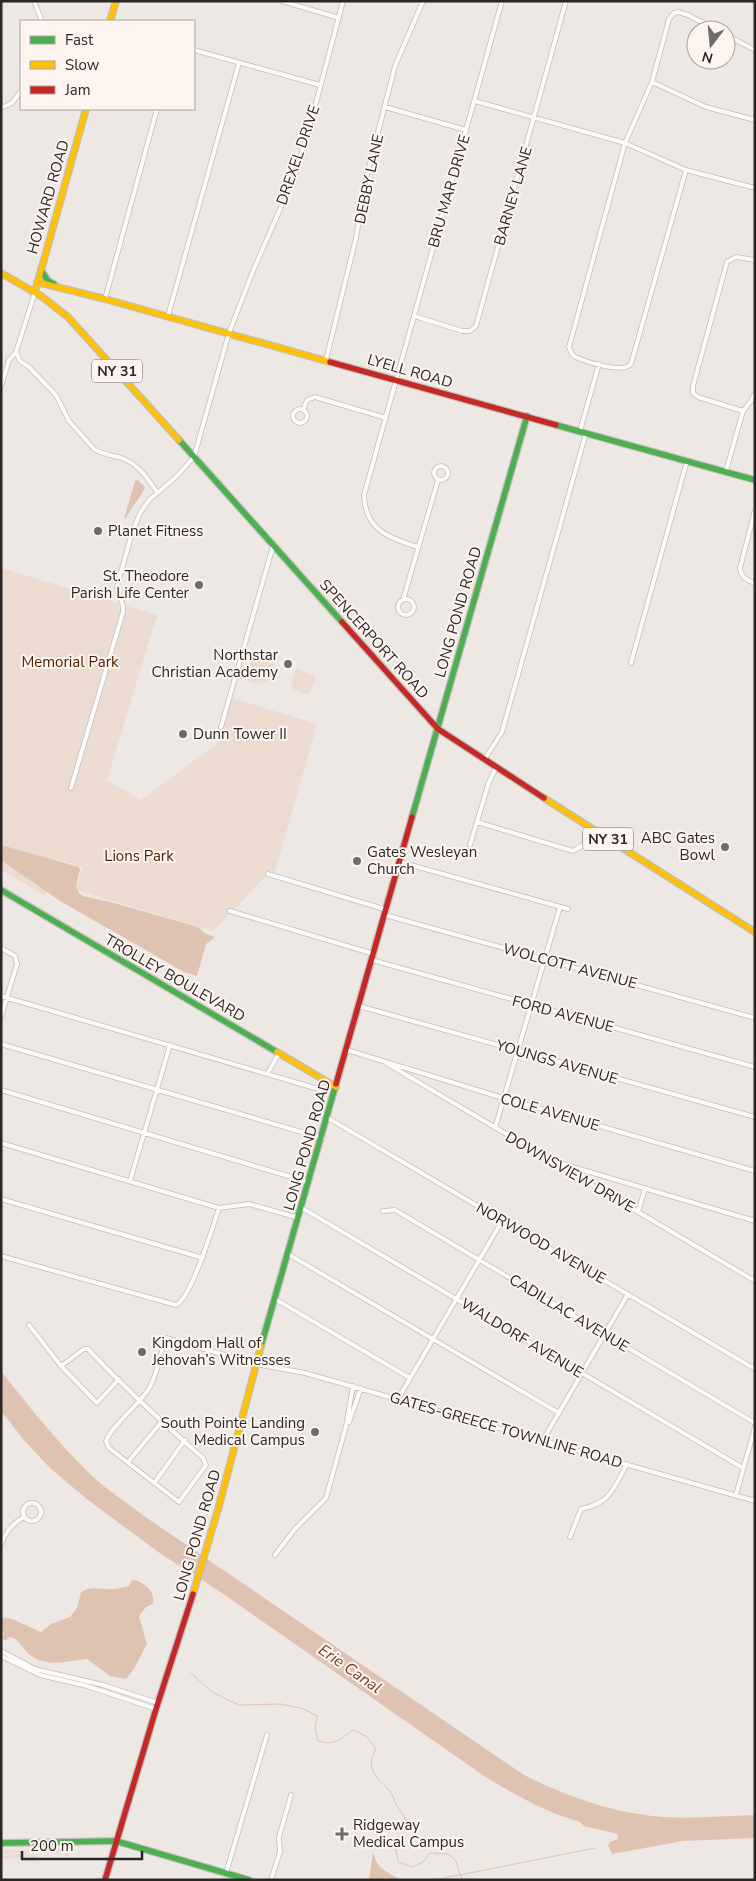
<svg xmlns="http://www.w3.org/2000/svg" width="756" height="1881" viewBox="0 0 756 1881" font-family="'Nunito Sans',sans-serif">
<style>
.green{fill:#ebdbd1}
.water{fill:#dfc3b2}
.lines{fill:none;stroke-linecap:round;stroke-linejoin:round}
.stream{stroke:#dfc3b2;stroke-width:1}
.street-casing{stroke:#c1bdba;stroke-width:5.5}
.fast-casing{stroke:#c1bdba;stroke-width:8}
.slow-casing{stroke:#c1bdba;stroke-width:8}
.jam-casing{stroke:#c1bdba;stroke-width:8}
.street{stroke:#fcfcfb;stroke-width:4}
.fast{stroke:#4caf50;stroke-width:5.5}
.slow{stroke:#ffc107;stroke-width:5.5}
.jam{stroke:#c62828;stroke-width:5.5}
.poi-dot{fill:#6f6b68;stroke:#fdf4ef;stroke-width:2}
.labels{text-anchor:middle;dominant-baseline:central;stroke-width:4;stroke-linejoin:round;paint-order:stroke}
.shield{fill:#fdf4ef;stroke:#6a6462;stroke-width:1}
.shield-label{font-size:14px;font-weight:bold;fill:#2b2725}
.street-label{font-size:15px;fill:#2b2725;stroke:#fdf4ef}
.poi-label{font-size:15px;fill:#2b2725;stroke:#fdf4ef;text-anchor:start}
.park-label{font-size:15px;fill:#502200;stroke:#fdf4ef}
.water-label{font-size:16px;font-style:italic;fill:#754323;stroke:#fdf4ef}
</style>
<rect width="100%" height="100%" fill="#eee8e4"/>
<!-- green -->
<path class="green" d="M1,568L157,615L107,780L141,800L219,742L232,698L317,724L275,872L264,871L268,874L213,931L76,890L83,867L56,859L45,896L1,870Z
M255,658L274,664L269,681L259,684L245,680L251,659Z
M296,669L314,675L316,678L309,695L294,690L291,682Z
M71,1848L75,1853H70L69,1856H64V1853H35V1858L1,1859V1856L31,1852L1,1854V1850Z"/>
<!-- water -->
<path class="water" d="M138,480L145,487C143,494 131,508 126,518L124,519L135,481Z
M1,845L79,867L80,870L76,886L79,893L83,896L114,903L198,927L206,934L213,936L214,938L206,944L197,976L184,972L60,901L1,860Z
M1,1371C27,1404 54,1438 84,1468C101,1486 123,1500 144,1516L524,1775C568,1797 613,1813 663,1817C693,1819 724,1816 755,1815V1838L683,1841L612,1854L608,1845L610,1842L618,1839L617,1834L584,1826L580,1822C547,1813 517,1796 487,1778L219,1591L161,1554L88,1500L51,1469L23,1439L1,1411Z
M132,1580C144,1581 156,1592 153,1604L146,1607L139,1616L147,1644L134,1669L126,1679L110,1676L87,1659C68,1661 46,1668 30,1655C24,1650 20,1642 14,1638L9,1637L6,1641L1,1638L4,1634L1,1628V1617L12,1619L41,1632L51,1624L70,1617L77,1608L81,1592C92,1585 101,1590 113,1589C118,1589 124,1587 129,1586Z
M373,1852C377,1869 386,1871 399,1879L369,1880Z"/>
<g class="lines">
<!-- stream -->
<path class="stream" d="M191,1673L212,1692L239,1705L281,1704L304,1709L317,1716L315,1729L318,1741C336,1746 339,1739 354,1730L367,1737L376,1749C374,1753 371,1759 371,1764C372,1774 382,1783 389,1790C393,1793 393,1799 396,1804C403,1817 417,1827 396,1839L395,1845L398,1862L413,1867L423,1862L430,1853L448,1854L456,1861L462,1880
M434,1880L595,1848"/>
<defs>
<path id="street" d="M34,1L42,21
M282,1L339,18
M726,35L755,50
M194,50L320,85
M652,82L706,107L755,120
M475,101L625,143L686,170L755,188
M385,107L466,130
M1,108L12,103L21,91
M686,170L631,364C622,374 587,362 575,357L572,354L569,347L625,143L652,82L669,19L674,13L678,12L688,15L717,30
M755,260L736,257L727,262L693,386V393L698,397L743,411L751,401L755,393
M105,299L157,109
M168,316L239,63
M414,316L462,331H470L476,326L566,1
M16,352L20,361L29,367L56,395L69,421L94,449C103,455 114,455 124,459C139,465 148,479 157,492
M326,360L356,238L366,179L395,66L423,1
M1,387L9,360L16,352L35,292
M293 416a7 7 0 1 1 14 0a7 7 0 1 1-14 0Z
M303,410L307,400L315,397L386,418
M580,431L599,364
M434 473a7 7 0 1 1 14 0a7 7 0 1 1-14 0Z
M726,471L743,411
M755,510L740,568C741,577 746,580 755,583
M418,547C389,538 365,530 364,495L502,1
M398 607a8 8 0 1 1 16 0a8 8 0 1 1-16 0Z
M403,600L438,480
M631,663L687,461
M221,727L273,546
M484,760L502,732L586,433
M71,788L123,612C125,601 117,596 117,586L132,533L140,513L149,500L176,477L194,457L229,333L253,271L295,175L316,103L343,1
M477,822L573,851L583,845L592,829
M470,845L489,782L496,768
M400,862L568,909
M268,874L387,910
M230,911L374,954
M385,915L755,1018
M1,948L15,956L17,964L1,1017
M372,960L755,1067
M1,996L325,1091
M359,1006L755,1117
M1,1044L322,1138
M347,1050L503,1098L755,1171
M386,1063L755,1281
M268,1073L279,1053
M1,1090L308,1182
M328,1118L755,1369
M495,1128L560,907
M1,1143L219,1208L249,1204L299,1218
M556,1162L755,1221
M130,1181L170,1045
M1,1199L203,1258
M302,1208L743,1468
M383,1211L395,1210L755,1423
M638,1212L645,1189
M288,1254L559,1413
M1,1256L176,1305C191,1299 213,1226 219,1208
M275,1299L410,1378
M29,1325L61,1366
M119,1379L97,1403L61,1366L84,1349H88C124,1387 164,1424 203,1458L206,1465L179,1502L109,1448L106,1441C113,1424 137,1407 148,1390C156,1379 161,1352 166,1338L256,1364L305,1373L755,1501
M398,1399L502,1221
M349,1422L361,1388
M543,1440L628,1294
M128,1462L163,1420
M155,1482L185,1440
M736,1495L755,1427
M23 1512a9 9 0 1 1 18 0a9 9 0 1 1-18 0Z
M570,1537L581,1509C611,1503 613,1489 627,1464
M1,1544C6,1531 13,1523 24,1517
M275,1555L295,1529L326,1498L346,1426L353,1386
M1,1651L35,1669L103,1685L158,1703
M1,1656L40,1675L87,1686L156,1709
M226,1873L267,1735
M271,1880L280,1852L279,1837L291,1795"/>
<path id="fast" d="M41,270L48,281L54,284
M556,425L755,480
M179,440L342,622
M412,817L527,416
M1,890L277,1052
M261,1346L336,1084
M1,1843L116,1841L249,1880"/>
<path id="slow" d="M110,21L116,1
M1,273L41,296L68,317L179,440
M37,282L105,299L330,362
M35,292L86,109
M544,798L755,932
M277,1052L336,1087
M193,1594L219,1506L261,1346"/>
<path id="jam" d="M330,362L556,425
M342,622L438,729L544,798
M336,1084L412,817
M105,1880L156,1709L193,1594"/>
</defs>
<!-- street casing -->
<use href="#street" class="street-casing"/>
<!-- fast casing -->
<use href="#fast" class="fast-casing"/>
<!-- slow casing -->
<use href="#slow" class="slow-casing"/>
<!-- jam casing -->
<use href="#jam" class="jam-casing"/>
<!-- street -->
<use href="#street" class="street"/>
<!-- fast -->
<use href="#fast" class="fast"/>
<!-- slow -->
<use href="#slow" class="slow"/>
<!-- jam -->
<use href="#jam" class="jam"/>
</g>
<!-- markers -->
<g class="poi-dot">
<circle cx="98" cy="531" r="5"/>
<circle cx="199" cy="585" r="5"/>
<circle cx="288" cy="664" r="5"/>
<circle cx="183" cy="734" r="5"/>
<circle cx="725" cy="847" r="5"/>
<circle cx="357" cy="861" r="5"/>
<circle cx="142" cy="1352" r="5"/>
<circle cx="315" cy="1432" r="5"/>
<path d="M339.5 1826.5h5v5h5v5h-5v5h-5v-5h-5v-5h5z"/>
</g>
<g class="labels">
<!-- shield labels -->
<g class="shield">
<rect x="92" y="359.5" width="50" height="23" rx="4"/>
<rect x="583" y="827.5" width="50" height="23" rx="4"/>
</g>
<g class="shield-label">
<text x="117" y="371">NY 31</text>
<text x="608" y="839">NY 31</text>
</g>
<!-- street labels -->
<g class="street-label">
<text transform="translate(298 155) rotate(-71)">DREXEL DRIVE</text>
<text transform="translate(369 179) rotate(-78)">DEBBY LANE</text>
<text transform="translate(449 191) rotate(-74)">BRU MAR DRIVE</text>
<text transform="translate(513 196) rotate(-74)">BARNEY LANE</text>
<text transform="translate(48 197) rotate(-74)">HOWARD ROAD</text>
<text transform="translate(410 371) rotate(16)">LYELL ROAD</text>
<text transform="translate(458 612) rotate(-74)">LONG POND ROAD</text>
<text transform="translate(374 639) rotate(48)">SPENCERPORT ROAD</text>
<text transform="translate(570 966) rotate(15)">WOLCOTT AVENUE</text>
<text transform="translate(175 978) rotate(30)">TROLLEY BOULEVARD</text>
<text transform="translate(563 1014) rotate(15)">FORD AVENUE</text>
<text transform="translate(557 1062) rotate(16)">YOUNGS AVENUE</text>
<text transform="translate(550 1112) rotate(16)">COLE AVENUE</text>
<text transform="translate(307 1145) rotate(-74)">LONG POND ROAD</text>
<text transform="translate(570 1172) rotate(30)">DOWNSVIEW DRIVE</text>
<text transform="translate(541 1243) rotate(30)">NORWOOD AVENUE</text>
<text transform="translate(569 1313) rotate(31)">CADILLAC AVENUE</text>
<text transform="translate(522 1338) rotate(31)">WALDORF AVENUE</text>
<text transform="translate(506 1430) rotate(16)">GATES-GREECE TOWNLINE ROAD</text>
<text transform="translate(197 1535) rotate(-74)">LONG POND ROAD</text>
</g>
<!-- poi labels -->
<g class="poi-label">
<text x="108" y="531">Planet Fitness</text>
<text x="189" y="576" text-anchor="end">St. Theodore<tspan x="189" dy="17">Parish Life Center</tspan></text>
<text x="278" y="655" text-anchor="end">Northstar<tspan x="278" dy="17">Christian Academy</tspan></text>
<text x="193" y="734">Dunn Tower II</text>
<text x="715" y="838" text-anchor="end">ABC Gates<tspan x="715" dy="17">Bowl</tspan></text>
<text x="367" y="852">Gates Wesleyan<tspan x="367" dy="17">Church</tspan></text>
<text x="152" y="1343">Kingdom Hall of<tspan x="152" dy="17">Jehovah’s Witnesses</tspan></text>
<text x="305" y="1423" text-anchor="end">South Pointe Landing<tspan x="305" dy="17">Medical Campus</tspan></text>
<text x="353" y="1825">Ridgeway<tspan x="353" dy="17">Medical Campus</tspan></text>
</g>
<!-- park labels -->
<g class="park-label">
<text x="70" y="662">Memorial Park</text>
<text x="139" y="856">Lions Park</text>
</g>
<!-- water labels -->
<g class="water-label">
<text transform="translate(350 1669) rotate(35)">Erie Canal</text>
</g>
</g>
<!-- border -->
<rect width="756" height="1881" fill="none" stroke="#2b2725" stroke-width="5"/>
<!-- legend -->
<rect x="20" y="20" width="175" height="90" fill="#fdf4ef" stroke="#a9a29e"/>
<rect x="30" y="36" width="25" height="8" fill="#4caf50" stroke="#a9a29e"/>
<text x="65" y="45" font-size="15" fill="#2b2725">Fast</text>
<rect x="30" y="61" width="25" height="8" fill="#ffc107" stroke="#a9a29e"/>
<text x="65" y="70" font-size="15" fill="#2b2725">Slow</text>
<rect x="30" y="86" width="25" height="8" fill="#c62828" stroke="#a9a29e"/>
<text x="65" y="95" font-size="15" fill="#2b2725">Jam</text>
<!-- north arrow -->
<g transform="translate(711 45) rotate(196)"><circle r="24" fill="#fdf4ef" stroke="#a9a29e"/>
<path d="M0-4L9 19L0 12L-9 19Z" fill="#6f6b68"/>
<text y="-8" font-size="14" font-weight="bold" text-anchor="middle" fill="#2b2725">N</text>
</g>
<!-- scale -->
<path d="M22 1851v8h120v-8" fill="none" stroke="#2b2725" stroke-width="2.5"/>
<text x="30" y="1851" font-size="15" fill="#2b2725" stroke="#fdf4ef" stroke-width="4" paint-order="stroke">200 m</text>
</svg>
